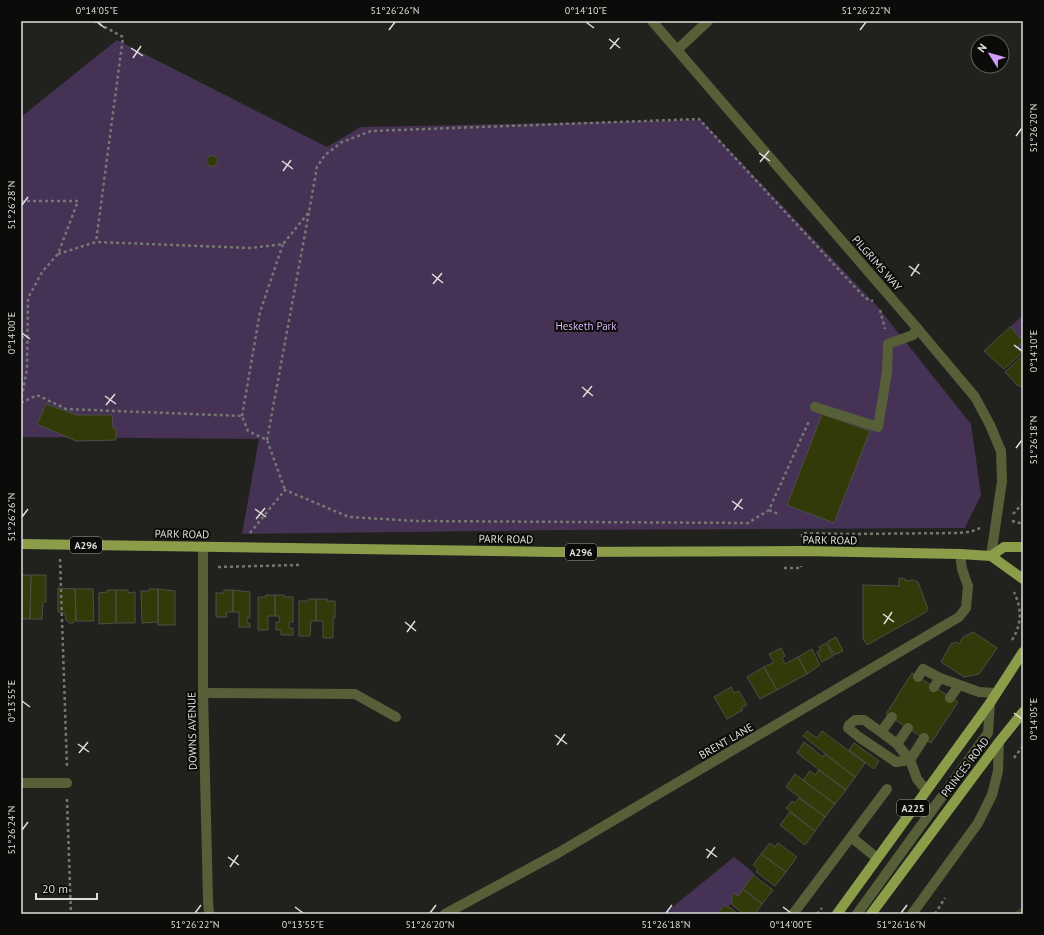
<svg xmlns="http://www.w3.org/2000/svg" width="1044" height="935" viewBox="0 0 1044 935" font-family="'PT Sans',sans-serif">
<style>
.green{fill:#463255}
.building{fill:#323a09;stroke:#4d4e48}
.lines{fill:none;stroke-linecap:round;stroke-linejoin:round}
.path{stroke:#767773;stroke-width:2.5;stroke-dasharray:3 3;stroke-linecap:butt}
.lane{stroke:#575f39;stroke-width:10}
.street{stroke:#575f39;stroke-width:10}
.primary{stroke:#8c9d4a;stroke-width:10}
.ticks{fill:none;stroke:#dedfdb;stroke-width:1.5}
.labels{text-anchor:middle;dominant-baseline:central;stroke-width:4;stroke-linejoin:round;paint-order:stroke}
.shield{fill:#0b0b09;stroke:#9f9f9c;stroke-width:1}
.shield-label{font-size:10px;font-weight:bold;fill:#dedfdb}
.street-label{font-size:11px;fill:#dedfdb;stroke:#0b0b09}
.park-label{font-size:11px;fill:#d3aef1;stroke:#0b0b09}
.neatline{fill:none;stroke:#dedfdb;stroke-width:1.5}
.ticks-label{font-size:10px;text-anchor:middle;fill:#dedfdb}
</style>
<rect width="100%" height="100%" fill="#21221d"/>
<!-- green -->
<path class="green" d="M117,40L327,147L361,127L701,120L877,306L971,424L981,495L965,528L561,530L242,534L259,439L21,437V117Z
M1023,315V354L1017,347L1023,341L1010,327Z
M734,857L755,874L738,896L734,894L731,898L733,900L728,908L717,914H664Z"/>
<!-- building -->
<path class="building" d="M206.5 161a5.5 5.5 0 1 1 11 0a5.5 5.5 0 1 1-11 0Z
M1010,327L1023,341L1017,347L1022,353L1004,369L984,351Z
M1023,355V389L1019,385L1018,386L1005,372Z
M46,404L77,415H112L113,428H116V440L76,441L37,424Z
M822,414L870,431L834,523L787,505Z
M21,575H31L30,619H21Z
M31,575H46V602H43L42,619H30Z
M899,578L905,579V581L914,580L918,582L928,609L926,612L867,645L863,638V585L899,586Z
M58,588L75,589L76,619L73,623H69L66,620L65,613L58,612Z
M75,589H93L94,621H76Z
M149,589H158V622L142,623L141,591H149Z
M158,589L175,591V625H158Z
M107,590H116V623L99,624V593L107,592Z
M116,590H128V593L135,592V623H116Z
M224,590H233V612H226L227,617H216V593H224Z
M233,590L250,592V618H247V623H250V627H239V612H233Z
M266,595H275V616H268V630H258V597H266Z
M275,595H284V597H293V622H289V628H293V635H281V630H276V622H280L279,616H275Z
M308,599H316V621H311L310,636H299V601H308Z
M316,599H327V601H335V618H333V638H323V621H316Z
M973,632L997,648L979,674L964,677L941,662L951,644L956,642L959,644L963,637Z
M836,637L843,651L834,655L827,642Z
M826,643L833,656L822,662L817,652L821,650L819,647Z
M781,648L785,656L782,658L785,664L798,657L807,674L777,690L764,667L774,662L769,654Z
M812,649L820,665L807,674L798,657Z
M764,667L777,690L760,699L747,677Z
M912,673L958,702L931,743L886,714Z
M731,687L734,693L739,691L747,705L741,708L743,710L727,719L714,697Z
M807,731L817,738L822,731L865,763L855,777L803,736Z
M804,742L823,757L825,754L855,777L846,790L797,753Z
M854,743L879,761L874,769L849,750Z
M819,770L846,790L835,804L803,780L810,771L815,775Z
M795,774L835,804L825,817L786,787Z
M799,798L825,817L815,831L786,808L792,801L795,803Z
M790,812L815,831L805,845L780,825Z
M770,843L775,847L778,843L797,857L786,872L761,854Z
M761,854L786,872L775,886L756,872L758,869L753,865Z
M753,875L773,890L762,904L743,889Z
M743,889L762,904L755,914H744L731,904L733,900L731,898L734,893L738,896Z
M724,905L728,908L729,907L738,914H717Z
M1023,907V914H1014Z"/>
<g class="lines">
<!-- path -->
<path class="path" d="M94,21L123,37L96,242
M21,201H78L58,254L42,272L28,298L27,369L21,402
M58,254L96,242L251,248L283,244L309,212L317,167L325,155L342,142L371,131L699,119L865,298L873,301
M880,310L885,329
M21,337H27
M21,403L37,395L66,409L242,416L248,431L267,440L285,490
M242,416L260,312L283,244
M267,440L309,212
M769,510L780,515
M1013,514L1023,503
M1012,521L1023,524
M250,533L285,490L349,517L417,521L748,523L769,510L809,421
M802,537V533L848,534L958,533L970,532L980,528
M60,559L67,768
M218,567L299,565
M784,568H801V566
M1012,640C1022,624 1022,609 1014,592
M1014,758L1023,746
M67,799L71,914
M817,914L822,908
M935,914L945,898"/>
<!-- lane -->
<path class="lane" d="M815,407L878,427L887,372L888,344L913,335L917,328
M918,677L923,669L940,678
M934,687L940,678L979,692L996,693
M203,693L355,694L396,717
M950,698L959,685
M892,717L881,732L897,744
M908,728L897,744L910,760L917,779L926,790
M881,732L864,720H855L849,725L848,728L859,737L896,762L910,760L924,738
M857,914L988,733L990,703
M912,914L978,823L992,795L998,771L999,742"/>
<!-- street -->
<path class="street" d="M652,21L917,328L975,397L990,425L1001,451L1002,481L991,556
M677,50L708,21
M203,547V693L208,900L209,914
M21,783H67
M851,837L877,858
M445,914L558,853L959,617L966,608L968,586L962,569L960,554
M793,914L887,789"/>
<!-- primary -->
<path class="primary" d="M21,544L553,552L802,551L960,554L991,556L1023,579
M991,556L1004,547H1023
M837,914L990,703L1023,652
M871,914L999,742L1023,712"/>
</g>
<!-- ticks -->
<path class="ticks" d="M97,22L105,28M586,22L594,28M389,30L395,22M860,30L866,22M609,39L620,48M131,48L143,56M610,49L619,38M133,58L141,46M1016,136L1022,128M759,153L770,161M282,161L293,169M760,162L769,151M283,171L291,160M22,205L28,197M909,266L920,274M432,274L443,283M911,276L919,264M433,284L442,273M22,333L30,339M1014,345L1022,351M582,387L593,396M105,396L116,404M583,397L592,386M106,405L115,394M1016,448L1022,440M732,501L743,509M255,509L266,517M734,510L742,499M22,517L28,509M256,519L265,508M883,614L894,622M405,622L416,631M884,624L892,612M407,632L415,621M22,701L30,707M1014,713L1022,719M555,735L567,744M78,744L89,752M557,745L565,734M79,753L88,742M22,830L28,822M706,849L717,857M228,857L239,865M707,858L715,847M230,867L238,855M295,907L303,913M783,907L791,913M195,913L201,905M430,913L436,905M666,913L672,905M901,913L907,905"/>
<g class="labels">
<!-- shield labels -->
<g class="shield">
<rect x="70" y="537" width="32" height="16" rx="3"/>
<rect x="565" y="544" width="32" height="16" rx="3"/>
<rect x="897" y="800" width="32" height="16" rx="3"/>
</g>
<g class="shield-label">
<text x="86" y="545">A296</text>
<text x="581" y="552">A296</text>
<text x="913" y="808">A225</text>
</g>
<!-- street labels -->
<g class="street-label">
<text transform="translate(877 263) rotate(49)">PILGRIMS WAY</text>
<text transform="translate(182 534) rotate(1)">PARK ROAD</text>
<text transform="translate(506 539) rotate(1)">PARK ROAD</text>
<text transform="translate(830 540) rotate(1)">PARK ROAD</text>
<text transform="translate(192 731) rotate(-91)">DOWNS AVENUE</text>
<text transform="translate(726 741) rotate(-30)">BRENT LANE</text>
<text transform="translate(965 767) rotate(-53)">PRINCES ROAD</text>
</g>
<!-- park labels -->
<g class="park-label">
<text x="586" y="326">Hesketh Park</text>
</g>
</g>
<!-- border -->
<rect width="1044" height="935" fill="none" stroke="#0b0b09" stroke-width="44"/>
<!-- north arrow -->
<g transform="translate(990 54) rotate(307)"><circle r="19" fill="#0b0b09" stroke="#5f605d"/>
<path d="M0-3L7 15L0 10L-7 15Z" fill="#d39cfc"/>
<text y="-6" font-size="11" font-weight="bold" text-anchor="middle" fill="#dedfdb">N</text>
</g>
<!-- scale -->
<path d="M36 893v6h61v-6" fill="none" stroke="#dedfdb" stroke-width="2"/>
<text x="42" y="893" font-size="12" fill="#dedfdb" stroke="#0b0b09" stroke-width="3" paint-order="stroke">20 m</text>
<rect x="22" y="22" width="1000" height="891" class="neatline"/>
<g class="ticks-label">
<text x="97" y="14">0°14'05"E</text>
<text x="395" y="14">51°26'26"N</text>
<text x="586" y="14">0°14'10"E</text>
<text x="866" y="14">51°26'22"N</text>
<text transform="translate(1033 128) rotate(-90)" y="4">51°26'20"N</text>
<text transform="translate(11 205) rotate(-90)" y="4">51°26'28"N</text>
<text transform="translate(11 333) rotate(-90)" y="4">0°14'00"E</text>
<text transform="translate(1033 351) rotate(-90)" y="4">0°14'10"E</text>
<text transform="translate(1033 440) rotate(-90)" y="4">51°26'18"N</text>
<text transform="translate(11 517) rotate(-90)" y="4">51°26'26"N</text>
<text transform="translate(11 701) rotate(-90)" y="4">0°13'55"E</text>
<text transform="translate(1033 719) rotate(-90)" y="4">0°14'05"E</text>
<text transform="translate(11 830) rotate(-90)" y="4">51°26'24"N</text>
<text x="195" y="928">51°26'22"N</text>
<text x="303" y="928">0°13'55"E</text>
<text x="430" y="928">51°26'20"N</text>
<text x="666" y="928">51°26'18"N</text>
<text x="791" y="928">0°14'00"E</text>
<text x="901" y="928">51°26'16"N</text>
</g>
</svg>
